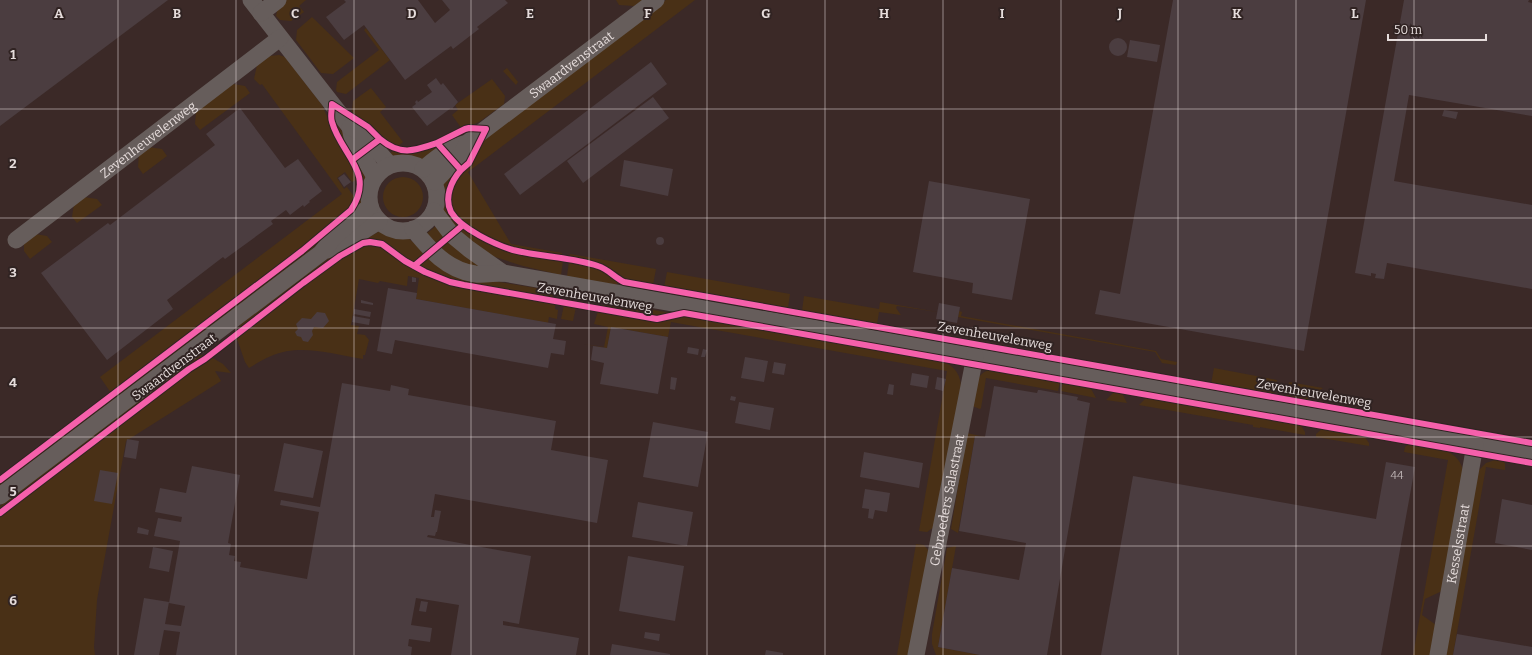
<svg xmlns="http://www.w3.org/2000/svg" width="1532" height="655" viewBox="0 0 1532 655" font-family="Bitter,serif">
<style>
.built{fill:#3b2927}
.green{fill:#493016}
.building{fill:#4b3d40}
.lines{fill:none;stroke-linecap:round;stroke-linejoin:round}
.minor{stroke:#665d5b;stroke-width:17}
.cycleway-casing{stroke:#302322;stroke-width:8}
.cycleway{stroke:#f560ab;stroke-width:6}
.grid{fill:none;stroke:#e5dcdb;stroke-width:1;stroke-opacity:0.55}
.labels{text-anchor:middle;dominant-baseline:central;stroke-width:4;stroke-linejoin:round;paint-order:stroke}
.number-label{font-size:11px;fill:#beb4b4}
.street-label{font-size:13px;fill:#e5dcdb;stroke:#302322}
.grid-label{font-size:13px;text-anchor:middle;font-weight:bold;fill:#e5dcdb;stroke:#302322;stroke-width:4;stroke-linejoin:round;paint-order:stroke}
</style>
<rect width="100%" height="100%" fill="#2c2626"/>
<!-- built -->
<path class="built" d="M0,0H1532V655H0Z"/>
<!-- green -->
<path class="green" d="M286,0H306L299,6L304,12L291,21L280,20L276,16L278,7Z
M616,0H643L634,6L619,5Z
M666,0H695L468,172L511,244L562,253L561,257L511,248L496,242L469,226L456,215L451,206V192L457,178L469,165L484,140L508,119Z
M312,17L354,58L333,74L321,73L296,40L297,30Z
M366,28L390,60L346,94L337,92L336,90L337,82L379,50L364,30Z
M279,55L285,57L322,105L338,142L354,167L358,179L352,182L345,172L337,178L344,189L347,187L355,198C347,218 286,261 267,276C215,315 163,354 111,393L100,377L342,194L262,84L260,85L254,79L257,65L270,56Z
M507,68L518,82L516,85L503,71Z
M492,79L505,96L504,104L479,122L462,129L452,115L458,110L455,105Z
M233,84L245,86L250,93L200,130L195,124L196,111Z
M371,88L386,107L380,112L403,142L396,148L385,142L372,128L352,112L353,101Z
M333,122H335L349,141L354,156H352L350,154Z
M434,146L439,148L422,159L398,157L389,154L393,151C407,155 420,151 434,146Z
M148,147L162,149L167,156L143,174L138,167L139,154Z
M356,161L367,175L363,203L351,212C365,196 362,179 356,161Z
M457,170L450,182L446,201L448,210L458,222L459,227L457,229L442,211L443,183Z
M383 197a20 20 0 1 1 40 0a20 20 0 1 1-40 0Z
M84,197L97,199L102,205L77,223L72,217L74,204Z
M341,222L300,260L0,487V483L304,253Z
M436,226L446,238L435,246L425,235Z
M464,228L488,243L509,251L563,261L561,275L523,266L486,254L457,233Z
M380,231L408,238L426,253L416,261L411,262L383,243L376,240H364Z
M35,234L47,236L52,242L30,259L24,251V241Z
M451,239L479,263L477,269L436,250Z
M369,244H375L382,247L410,266L427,275L447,283L463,287L555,303V309L558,310L557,319L549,317L548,323L416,299L419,278L408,276L407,286L380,281L378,283L359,279L351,325L359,326L357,334L365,335L369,340L365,355H363V359C332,354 300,343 271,356C263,359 256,364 249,368L245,362L237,339L239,336L328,266L356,249Z
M344,251L258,314L240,330L239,329L240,325L302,277L338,252Z
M570,254L656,269L653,285L623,279L598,263L569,258Z
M429,256L487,280L554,291L552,299L464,283L440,276L418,266Z
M569,262L597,268L618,281L617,285L567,276Z
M667,272L790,294L788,308L664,287Z
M804,296L879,309L880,302L938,312L897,306L896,308L901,315L879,312L877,324L802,311Z
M607,302L671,313L672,314L659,317L600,308Z
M564,305L576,307L573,321L561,319Z
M598,311L656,321C667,322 676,315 687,316L937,360C951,363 960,371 961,386L937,525L927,532L919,531L947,371L671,322L668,337L611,327L607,348L584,344L604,347L608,327L594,324Z
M959,311L962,312L961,316L1156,351L1161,359L1177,362L1176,365L1162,363L1155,352L958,317Z
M202,355L204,357L188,368L0,510V506L197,356Z
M211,357L223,364L231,373L215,371L221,381L126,441L97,600L94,647L95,655H0V515L190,371Z
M1214,368L1277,380L1274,395L1211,384Z
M993,370L1060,382L1058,391L986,378L981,408L980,409L972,406C975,392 974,370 993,370Z
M1063,382L1090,387L1096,398L1061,391Z
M1289,382L1323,388L1306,400L1286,397Z
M1115,391L1122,393L1127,403L1106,400Z
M1147,397L1300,424L1305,432V435L1260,427V428L1253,427V425L1139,405Z
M1323,428L1364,436L1369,443V446L1316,437V434Z
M967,433L985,437L975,436L958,533L951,529Z
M1409,444C1429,447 1457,446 1463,470L1442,591L1425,599L1422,615L1436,625L1431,655H1413L1448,460L1404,452L1405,447Z
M1495,460L1504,461L1505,464V470L1486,467L1453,655H1445L1479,470L1486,463Z
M916,544L924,545L932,555L914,655H897Z
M956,546L938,647L980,655H936L932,644V634L947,548Z"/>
<!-- building -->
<path class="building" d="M0,0H168L0,126Z
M344,0H418L435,23L450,10L442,0H505L508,3L477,27L479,29L453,49L451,46L405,80L364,25L344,40L326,17L346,2Z
M1173,0H1366L1304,351L1095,314L1100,290L1120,294Z
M1404,0H1529L1528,2L1532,3V116L1409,95L1394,181L1532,205V289L1387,263L1384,279L1375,278L1376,274L1371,273V276L1355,273Z
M1109 47a9 9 0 1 1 18 0a9 9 0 1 1-18 0Z
M1130,40L1160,45L1157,62L1127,57Z
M651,62L667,84L520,195L504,174Z
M436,78L441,85L443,83L458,102L452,109L451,108L427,126L412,107L416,104L415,102L417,100L418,102L432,92L427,85Z
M653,97L669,118L583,183L567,161Z
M240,108L285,168L298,159L322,191L309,201L310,202L304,207L303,205L290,215L286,210L271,221L273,224L225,259L223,257L167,300L173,309L107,360L41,273L108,223L110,225L215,145L206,134Z
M1444,110L1458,112L1456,119L1442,116Z
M624,160L673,169L668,196L620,186Z
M344,174L351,182L344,187L338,178Z
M929,181L1030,199L1012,300L972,293L973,283L913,272Z
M656 241a4 4 0 1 1 8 0a4 4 0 1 1-8 0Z
M412,277L416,278V282H412Z
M388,288L417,293L416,299L556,324L553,339L566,341L564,355L551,353L548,368L395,340L392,354L377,351Z
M361,300L373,303V305L361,303Z
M939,303L960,307L957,323L936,319Z
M354,309L371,312L370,317L354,314Z
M317,312L325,313L329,321L323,328L314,327L312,331L313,335L308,342L303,341L301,337L297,336L295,332L298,329L296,324L302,318L311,319Z
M353,316L370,319L369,325L352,322Z
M611,327L668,337L658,394L600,384L604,363L591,360L593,346L607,348Z
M688,347L699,349L698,355L687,353Z
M703,349L707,350L705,357H701Z
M745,357L768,361L764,382L741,378Z
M774,362L786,364L784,375L772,373Z
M912,373L929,376L927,388L910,385Z
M671,377L677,378L675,390L670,389Z
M937,377L946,379L943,391L935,389Z
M342,383L390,391L391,385L409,389L408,395L556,421L551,450L608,460L597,523L435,494L431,517H434L435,510L441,511L437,532H436L435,536L428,535L427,537L531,556L519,624L503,621V625L579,638L576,655H451L459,605L416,598L411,625L432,628L430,642L409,639L408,646L412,647L411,655H176L180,632L164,630L159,655H134L144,598L169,602L165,624L181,626L185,606L169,603L180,541L154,536L158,518L181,522L182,517L155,512L160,488L186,493L192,466L240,475L228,543L231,544L229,555L235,556L234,561L241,562L240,567L307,579L319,512L280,505L281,500L320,507Z
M889,384L894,385L893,395L887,394Z
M994,386L1037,393L1038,390H1040L1078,397L1077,400L1090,403L1047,655H980L938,647L952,568L1019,580L1026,543L959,531L975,436L985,437Z
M731,396L736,397L735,401L730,400Z
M739,402L774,408L770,430L735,423Z
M653,422L708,432L698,487L643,477Z
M127,439L139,441L136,459L124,457Z
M284,443L323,451L313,498L274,491Z
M864,452L923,463L919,488L860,477Z
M1386,462L1415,467L1381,655H1101L1133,476L1376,519Z
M100,470L118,473L112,504L94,501Z
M865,489L890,493L887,512L875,510L873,519L868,518L869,509L862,508Z
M1502,499L1532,505V550L1495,543Z
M638,502L693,512L687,546L632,537Z
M138,527L149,530L148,535L137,533Z
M153,547L173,551L169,572L149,568Z
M628,556L684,566L675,621L619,611Z
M421,601L428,602L426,612L419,611Z
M645,632L660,634L659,641L644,638Z
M1457,634L1532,647V655H1453Z
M612,644L670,654V655H610Z
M766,650L783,653V655H765Z"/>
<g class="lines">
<!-- minor -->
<g class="minor">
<path d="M251,0L350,127L352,137L375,177"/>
<path d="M261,13L278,0"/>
<path d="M350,127L361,132L390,165"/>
<circle cx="403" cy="197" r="34"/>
<path id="s1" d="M423,169C438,157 448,148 467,143L656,0"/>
<path d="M434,182L462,153L467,143"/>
<path d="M434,211L452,235L469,249L503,273"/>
<path d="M413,229C430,250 447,270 475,274C484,275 494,273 503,273L1532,455"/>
<path id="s2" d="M16,240L280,38"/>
<path d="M327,250L341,245L379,221"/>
<path d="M0,496L321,253L335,236L370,206"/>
<path id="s3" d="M916,655L975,356"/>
<path id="s4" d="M1438,655L1475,445"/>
</g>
<defs>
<path id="cycleway" d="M437,143L465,129L469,128L486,129L469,163L461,170
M352,160L380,139C400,156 414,151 437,143L461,170C451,181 444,198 451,212C461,229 496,245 513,250C540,257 572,257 598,266C608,269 614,277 624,282L1532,443
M414,266L463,225
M0,480L302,251L351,210C376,172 341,155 332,122C330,117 332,110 332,104L368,127L380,139
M0,513L189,369L205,359L303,283L340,256L363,243L370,242L382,244L405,261L425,272L450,282L464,285L657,319L684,313L1532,463"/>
</defs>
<!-- cycleway casing -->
<use href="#cycleway" class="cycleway-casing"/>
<!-- cycleway -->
<use href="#cycleway" class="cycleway"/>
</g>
<!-- grid -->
<path class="grid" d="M118,0V655M236,0V655M354,0V655M471,0V655M589,0V655M707,0V655M825,0V655M943,0V655M1061,0V655M1178,0V655M1296,0V655M1414,0V655M0,109H1532M0,218H1532M0,328H1532M0,437H1532M0,546H1532"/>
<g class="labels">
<!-- number labels -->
<g class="number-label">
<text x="1397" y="475">44</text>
</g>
<!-- street labels -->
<g class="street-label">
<text stroke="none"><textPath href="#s1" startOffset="182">Swaardvenstraat</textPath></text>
<text stroke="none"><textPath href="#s2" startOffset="166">Zevenheuvelenweg</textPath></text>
<text transform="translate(595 297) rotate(10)">Zevenheuvelenweg</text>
<text transform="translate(995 336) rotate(10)">Zevenheuvelenweg</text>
<text transform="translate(174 367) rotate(-37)">Swaardvenstraat</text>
<text transform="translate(1314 393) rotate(10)">Zevenheuvelenweg</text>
<text stroke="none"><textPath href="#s3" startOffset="158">Gebroeders Salastraat</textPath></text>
<text stroke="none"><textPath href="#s4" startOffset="113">Kesselsstraat</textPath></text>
</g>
</g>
<g class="grid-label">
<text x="59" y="18">A</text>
<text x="177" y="18">B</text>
<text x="295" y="18">C</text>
<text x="412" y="18">D</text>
<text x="530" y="18">E</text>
<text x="648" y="18">F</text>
<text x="766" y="18">G</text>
<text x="884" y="18">H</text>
<text x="1002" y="18">I</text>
<text x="1120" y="18">J</text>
<text x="1237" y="18">K</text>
<text x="1355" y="18">L</text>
<text x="13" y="59">1</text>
<text x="13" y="168">2</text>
<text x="13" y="277">3</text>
<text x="13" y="387">4</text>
<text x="13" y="496">5</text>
<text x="13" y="605">6</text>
</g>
<!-- scale -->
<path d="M1388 34v6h98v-6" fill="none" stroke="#e5dcdb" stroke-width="2"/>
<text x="1394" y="34" font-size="12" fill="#e5dcdb" stroke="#302322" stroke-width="3" paint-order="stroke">50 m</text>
</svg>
